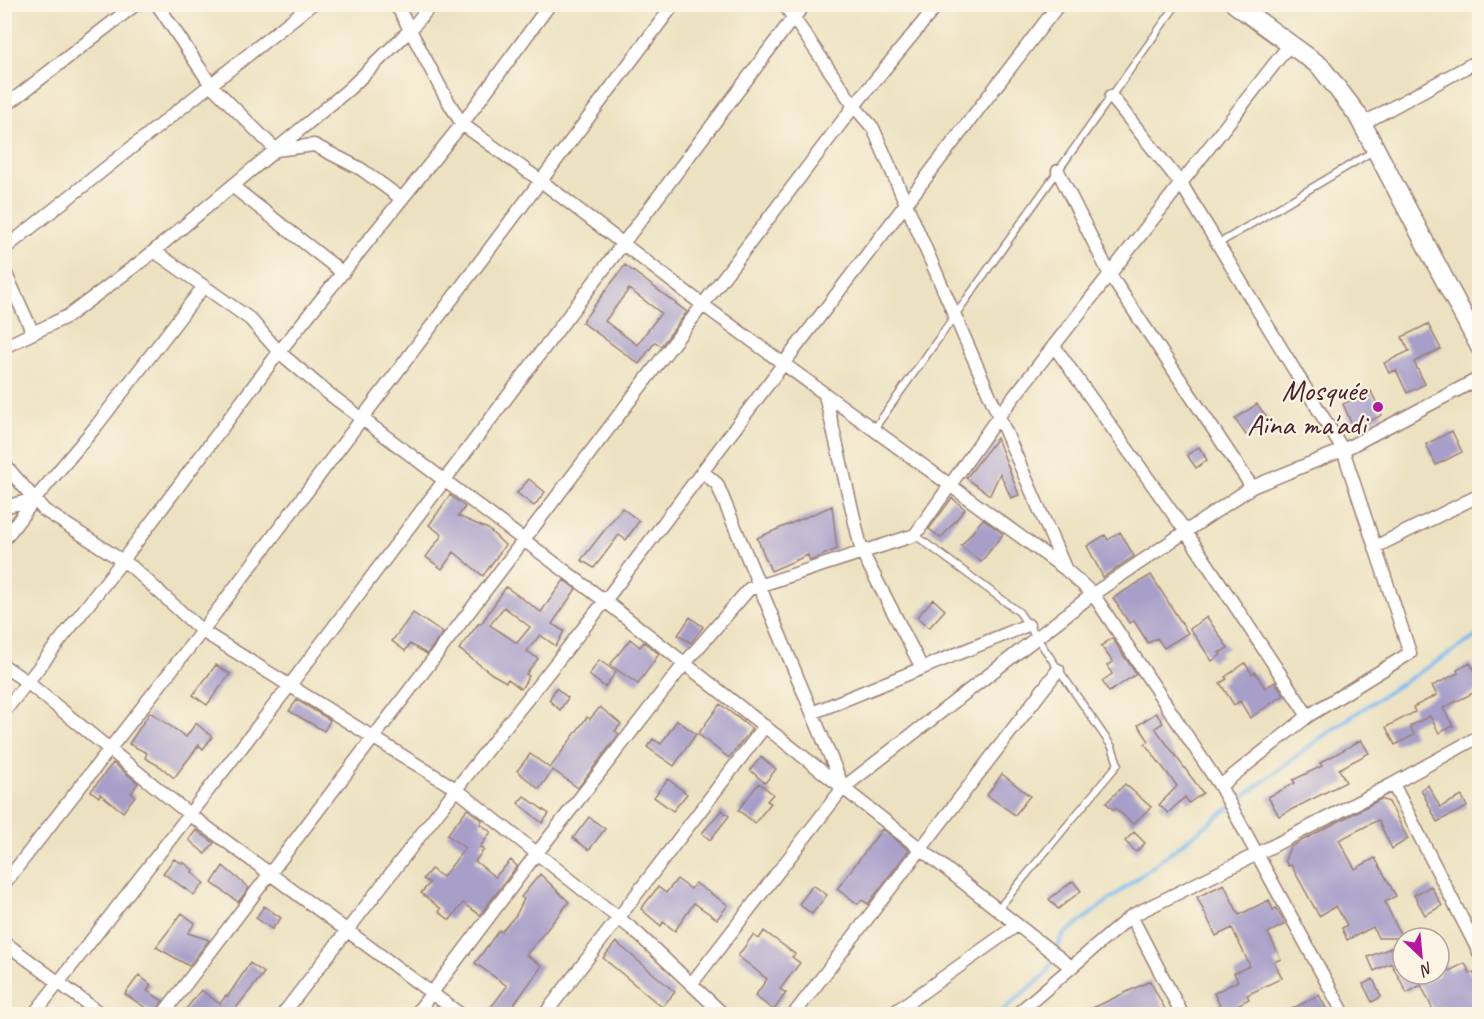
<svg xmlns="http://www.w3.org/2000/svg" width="1484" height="1019" viewBox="0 0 1484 1019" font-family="Caveat,sans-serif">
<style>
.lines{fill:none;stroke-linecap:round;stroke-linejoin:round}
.stream{stroke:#7bbaef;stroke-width:4}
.building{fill:#a79fc9;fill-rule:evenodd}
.lane-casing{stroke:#9b8076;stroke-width:9}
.street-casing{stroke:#9b8076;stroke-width:15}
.secondary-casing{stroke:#9b8076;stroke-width:21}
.lane{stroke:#fff;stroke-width:6}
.street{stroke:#fff;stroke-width:12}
.secondary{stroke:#fff;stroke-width:18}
.poi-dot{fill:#b5179e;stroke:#fcf5e5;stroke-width:2}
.labels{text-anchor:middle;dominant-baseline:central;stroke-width:4.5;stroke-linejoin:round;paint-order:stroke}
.poi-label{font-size:30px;fill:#4a1f2b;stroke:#fcf5e5;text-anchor:end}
</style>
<rect width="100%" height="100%" fill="#fcf5e5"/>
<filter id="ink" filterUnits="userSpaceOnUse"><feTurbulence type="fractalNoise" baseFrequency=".0167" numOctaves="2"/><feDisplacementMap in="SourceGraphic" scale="12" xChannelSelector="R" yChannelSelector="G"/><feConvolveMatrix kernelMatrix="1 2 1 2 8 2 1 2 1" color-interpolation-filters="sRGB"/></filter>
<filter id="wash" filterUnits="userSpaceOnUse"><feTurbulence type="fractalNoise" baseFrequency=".008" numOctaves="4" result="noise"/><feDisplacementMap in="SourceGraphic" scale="24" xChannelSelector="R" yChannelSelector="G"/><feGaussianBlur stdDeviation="1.35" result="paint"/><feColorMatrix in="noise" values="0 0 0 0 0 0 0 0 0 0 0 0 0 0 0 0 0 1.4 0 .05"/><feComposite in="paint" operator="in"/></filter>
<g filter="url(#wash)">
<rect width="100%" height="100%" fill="#ece2c1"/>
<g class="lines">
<!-- stream -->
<path class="stream" d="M999,1014L1047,973L1062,936L1320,738L1379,698L1480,634"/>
</g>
<g id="blocks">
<!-- building -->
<path class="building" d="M625,265L687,312L661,346L655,342L639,364L582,322ZM629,289L661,313L637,345L605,321Z
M1428,324L1441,349L1414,362L1425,384L1407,393L1396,370L1389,373L1384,363L1409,351L1402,337Z
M1371,391L1382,415L1354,429L1343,404Z
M1257,404L1268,419L1246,435L1235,419Z
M1452,431L1462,452L1436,465L1426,444Z
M997,438L1019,495L1011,498L1000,473L990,495L966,478Z
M1199,447L1207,460L1196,468L1187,455Z
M529,479L545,492L534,506L517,493Z
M450,495L465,507L458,516L488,529L505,545L483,576L454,552L442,569L426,557L442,535L429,525Z
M952,498L965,509L941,538L929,529Z
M832,506L837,549L810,561L808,555L771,571L757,538Z
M622,508L639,521L626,540L619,535L594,568L581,560Z
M983,519L1003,534L981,562L961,546Z
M1120,532L1134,556L1103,577L1087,546L1105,535L1108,540Z
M1151,575L1188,633L1164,648L1157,638L1148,643L1134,621L1129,623L1113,598Z
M564,580L576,589L552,624L564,631L556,646L540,635L527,651L538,659L526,674L529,676L521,689L508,679L506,682L492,674L459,649L479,623L481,624L506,587L541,612ZM504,607L530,627L517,643L490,625Z
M933,599L945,610L929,628L917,617Z
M413,613L443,633L427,654L410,644L405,651L392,641Z
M690,617L703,627L691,643L678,635Z
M1207,617L1228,648L1219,653L1221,655L1212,661L1190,629Z
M1112,638L1136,674L1109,692L1102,681L1112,674L1107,665L1113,662L1101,646Z
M630,639L640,647L644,642L659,654L638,684L610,665Z
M599,660L616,672L605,687L589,675Z
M1245,663L1252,674L1255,672L1265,688L1275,682L1284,695L1250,718L1240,701L1234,705L1220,683L1227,679L1225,677Z
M1470,663L1475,671L1479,669V690L1443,708L1453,726L1439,733L1430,716L1410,726L1414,735L1395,745L1386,727L1415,712L1413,707L1437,695L1432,686L1458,673L1457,670Z
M216,665L230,674L207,705L193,695Z
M556,688L568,698L560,710L549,700Z
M297,700L330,720L324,731L289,711Z
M720,704L752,729L729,758L698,734Z
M600,707L621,724L615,731L619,734L578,788L553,770L539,789L517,771L530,754L550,768L587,717L590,719Z
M150,712L186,737L196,723L212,737L203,749L199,745L174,778L161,767L145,758L147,753L129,744Z
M1156,713L1163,723L1155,728L1203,793L1189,803L1185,797L1168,813L1159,805L1177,786L1145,744L1149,741L1138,725Z
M677,720L696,734L674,766L647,747L653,739L661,744Z
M1361,740L1369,753L1339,769L1346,782L1279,816L1268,797L1295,783L1293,780L1322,766L1320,763Z
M761,757L776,769L765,783L750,770Z
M113,763L138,783L131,793L135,796L123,812L100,794L99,797L91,791Z
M1002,774L1030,796L1015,815L987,795Z
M668,779L687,794L673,811L654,797Z
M759,783L773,794L767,801L771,803L755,823L738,810Z
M1125,784L1151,807L1133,824L1115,808L1114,810L1106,803Z
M1428,785L1440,807L1462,796L1467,807L1437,822L1421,789Z
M524,796L549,814L542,823L518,803Z
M1381,799L1389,802L1408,839L1392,849L1378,820L1339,840L1355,869L1375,858L1396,896L1385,902L1402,938H1378L1373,927L1347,940L1342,928L1347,925L1336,906L1319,916L1291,865L1288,866L1285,860L1290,847Z
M467,809L482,820L480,824L491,832L480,847L484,850L475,861L495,877L511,860L517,866L480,915L463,903L450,920L439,912L441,909L421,893L430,883L423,879L431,869L443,877L465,848L447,835Z
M722,810L729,816L710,840L702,833Z
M589,817L605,829L589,850L573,838Z
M882,829L909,850L868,904L862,900L858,904L837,889Z
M196,830L214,843L205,854L189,840Z
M1134,832L1145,843L1136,852L1125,841Z
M174,859L182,863L183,862L193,870L192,872L204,883L194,895L163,873Z
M223,866L249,888L238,902L212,883Z
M540,874L569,902L526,955L542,966L507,1014H486L507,986L475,963L499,930L501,932L516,915L524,899L521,897Z
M677,879L691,889L695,883L728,905L717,919L694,903L675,931L663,922L661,926L641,909L658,887L666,893Z
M1073,881L1081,891L1058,909L1049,899Z
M1224,884L1239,915L1269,900L1273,910L1276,908L1285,924L1268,933L1281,959L1274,962L1282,978L1247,995L1249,999L1223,1012L1214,993L1238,981L1234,973L1250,966L1232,928L1216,936L1197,897Z
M813,885L827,895L812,914L799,904Z
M1431,886L1442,906L1425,915L1414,895Z
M264,906L281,918L272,929L256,918Z
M182,913L195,923L188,933L209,940L189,966L156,947Z
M764,931L795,954L792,957L800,963L780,989L786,993L774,1010L755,996L767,979L738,956L753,935L759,939Z
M616,942L675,992L662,1007L603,958Z
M1403,943V974H1421L1425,983L1439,975V951L1449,971L1465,963L1470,974L1473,972L1479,984V1014H1435L1421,985L1407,993L1391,963L1374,971L1368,957Z
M250,963L264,973L232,1013L234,1014H182L201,990L220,1004L226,995L228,996Z
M139,975L151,985L147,991L163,1001L155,1014L125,994Z
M1373,979L1381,997L1372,1002L1363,984Z
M1150,981L1166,1011L1159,1014H1080Z
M1319,995L1329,1014H1282Z"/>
</g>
</g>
<g filter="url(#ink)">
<use href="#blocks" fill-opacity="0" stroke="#9b8076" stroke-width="1.5"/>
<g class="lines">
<defs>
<path id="lane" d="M1218,244L1375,150
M874,429L1177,4
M915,535L1019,612L1112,747L1118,764L998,909"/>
<path id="street" d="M157,4L211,85L276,150L314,145L361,169L402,199
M394,4L400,11L445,96L462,124L541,181L703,305L1065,569L1093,594L1220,786L1344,1014
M784,4L854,106L873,128L1065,568
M1111,96L1182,185L1343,450L1410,653L1308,716L1220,786
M4,107L136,4
M1362,124L1472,64L1480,63
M1058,171L1110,275L1252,487
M232,186L343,273
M4,249L312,4
M154,251L250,319L279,352L324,390L605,601L1071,967
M4,270L33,333
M1054,346L1186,532L1308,716
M4,347L68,316L143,260L349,89L410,30L432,4
M825,395L862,552L922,668
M4,464L44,510L132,567L202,631L456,789L636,932L723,1014
M703,472L717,484L843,787
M4,507L35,499L97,425L204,286
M4,540L35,499
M1375,547L1480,495
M4,666L27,682L189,814L460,1014
M4,712L123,560L279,352L462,124L550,4
M812,713L1028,625
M1393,784L1480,954
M4,884L202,631L674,4
M1131,916L1182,1014
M4,942L101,1014
M692,983L843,788L1093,594L1252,487L1343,450L1480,378
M34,1014L290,685L793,18L806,4
M163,1014L854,106L938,4
M283,1014L456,789L605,601L784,363L1059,4
M416,1014L537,853L685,663L749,589L915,535L998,417L1290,44
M545,1014L765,726
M794,1014L1058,670
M892,1014L1017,925
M1017,1014L1131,916L1257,854L1393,784L1480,736"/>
<path id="secondary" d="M1235,4L1320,66L1357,114L1480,347"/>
</defs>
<!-- lane casing -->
<use href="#lane" class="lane-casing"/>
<!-- street casing -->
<use href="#street" class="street-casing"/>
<!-- secondary casing -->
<use href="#secondary" class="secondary-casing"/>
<!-- lane -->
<use href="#lane" class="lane"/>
<!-- street -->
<use href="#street" class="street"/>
<!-- secondary -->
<use href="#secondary" class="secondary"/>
</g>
</g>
<!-- markers -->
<circle class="poi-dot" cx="1378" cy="407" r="6"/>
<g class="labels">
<!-- poi labels -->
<g class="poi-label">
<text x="1366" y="390">Mosquée<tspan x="1366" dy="34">Aïna ma'adi</tspan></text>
</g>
</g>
<!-- margin -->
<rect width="1484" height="1019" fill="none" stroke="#fcf5e5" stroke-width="24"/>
<!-- north arrow -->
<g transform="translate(1421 956) rotate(154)"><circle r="28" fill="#fcf5e5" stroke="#b59f9b" stroke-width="1.5"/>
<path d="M0-4.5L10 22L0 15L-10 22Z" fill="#b5179e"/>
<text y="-9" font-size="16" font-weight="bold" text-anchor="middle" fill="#4a1f2b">N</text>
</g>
</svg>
